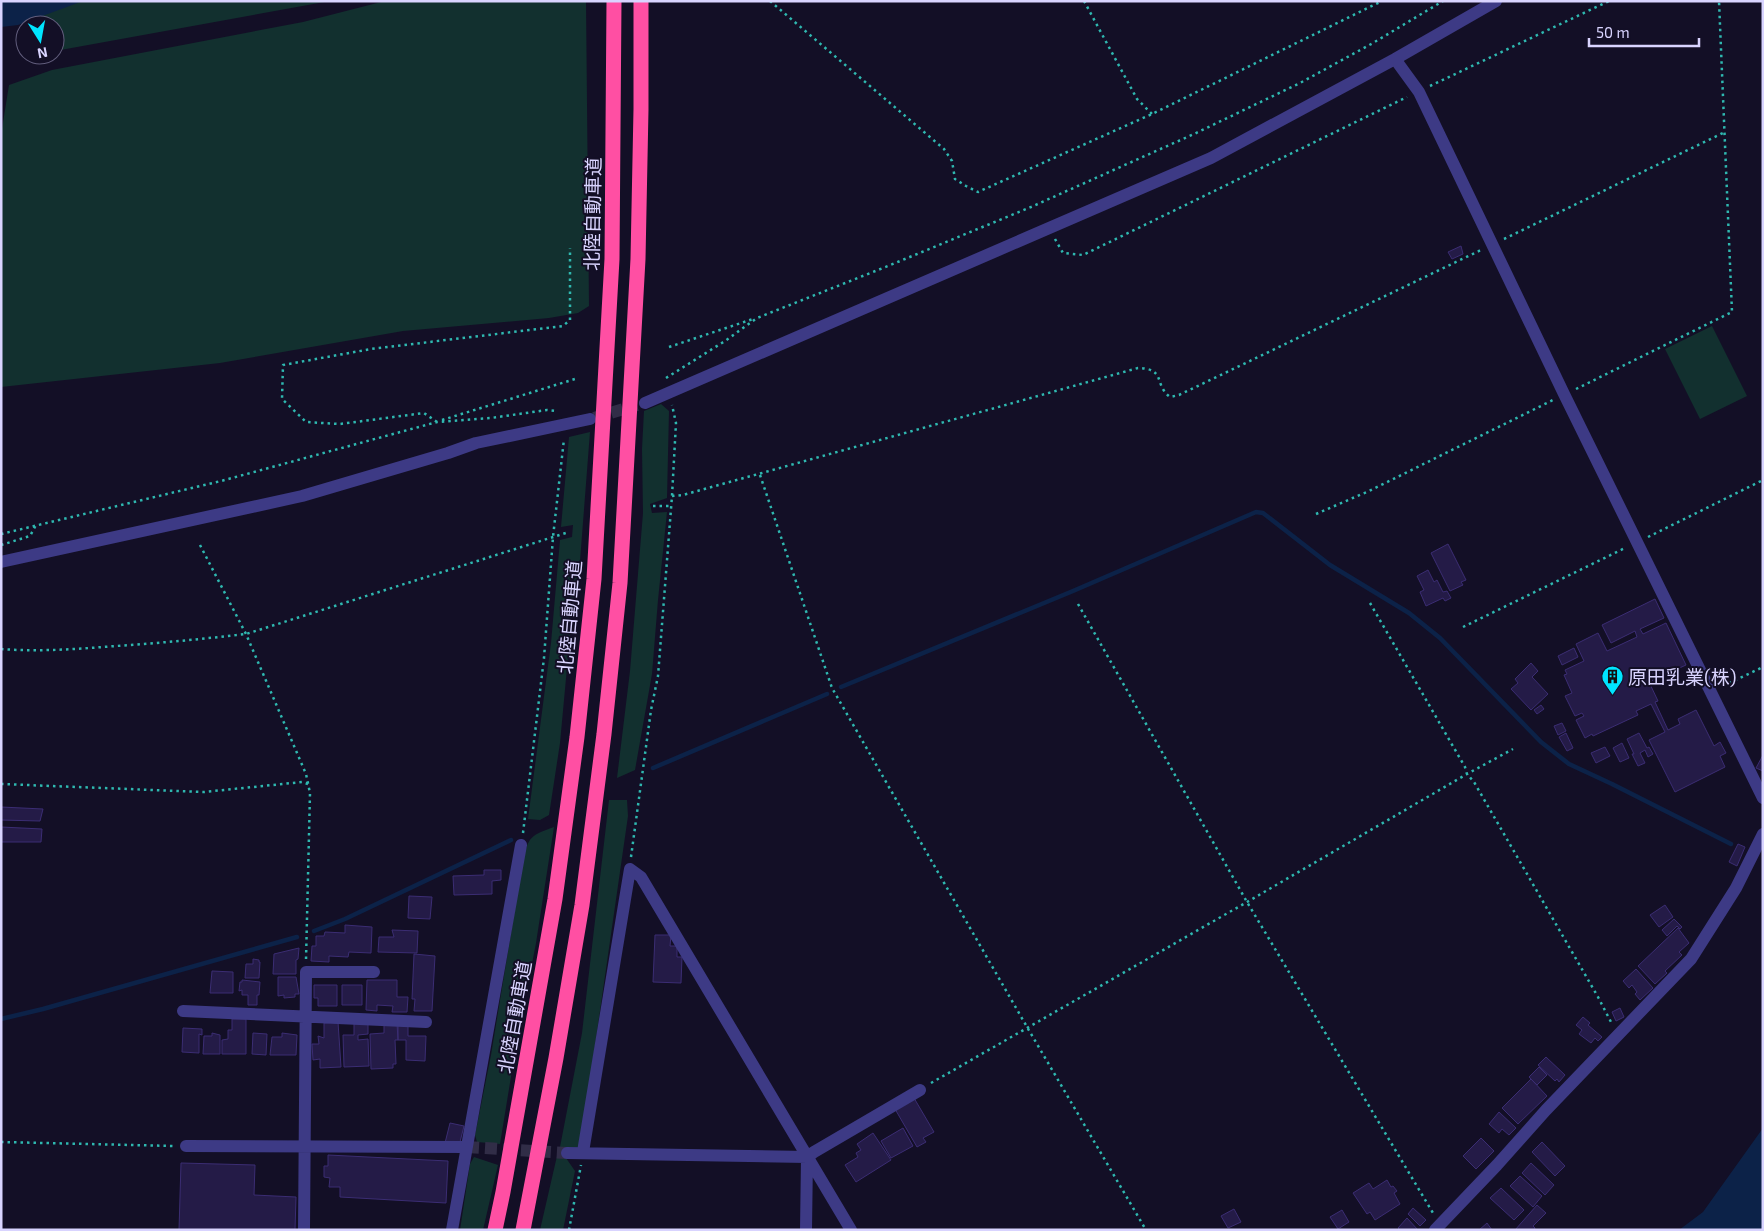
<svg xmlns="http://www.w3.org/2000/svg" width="1764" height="1231" viewBox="0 0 1764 1231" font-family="'Exo 2','Noto Sans JP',sans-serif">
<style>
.green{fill:#12302f}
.water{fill:#0c2248}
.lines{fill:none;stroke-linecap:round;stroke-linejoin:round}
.stream{stroke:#0c2248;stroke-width:4.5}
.building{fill:#241b47;stroke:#3b2d73}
.minor-tunnel{stroke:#312d47;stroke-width:12;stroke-dasharray:12 6;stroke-linecap:butt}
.path{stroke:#2fb8b0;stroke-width:2.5;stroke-dasharray:2.5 4;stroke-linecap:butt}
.minor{stroke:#3d3a85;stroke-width:12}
.highway{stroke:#ff4fa3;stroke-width:15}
.labels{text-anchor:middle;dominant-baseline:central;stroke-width:4;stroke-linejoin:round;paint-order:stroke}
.street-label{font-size:19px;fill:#d9d4ff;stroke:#130f26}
.poi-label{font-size:19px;fill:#d9d4ff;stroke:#130f26;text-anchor:start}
</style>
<rect width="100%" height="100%" fill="#130f26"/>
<!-- green -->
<path class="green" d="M53,1H330L55,51V25H37L39,8Z
M385,1H586L589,306L578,313L549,318L403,331L220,363L1,387V135L9,85L52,70L303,22Z
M1712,326L1747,396L1700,419L1665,349Z
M661,404L669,411L667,498L650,504L652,513L667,512L658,600L652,674L635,770L617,778L630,671L643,513L642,449L644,411Z
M590,432L578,587L573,603L560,743L549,815L540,820L528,819L551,643L560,540L572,537L573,525L561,527L569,437Z
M609,800H627L628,816L581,1143L577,1148L560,1147L582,1033Z
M554,827L536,943L516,1046L500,1144L477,1142L475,1135L491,1055L523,860C529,836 530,836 554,827Z
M557,1156L566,1158L575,1171L563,1230H540Z
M474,1157L498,1165L483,1230H460L470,1164Z"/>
<!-- water -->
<path class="water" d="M1,1H83L18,25L1,27Z
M1763,1128V1230H1679L1703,1212Z"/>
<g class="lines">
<!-- stream -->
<path class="stream" d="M841,687L1073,591L1256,512L1263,513L1330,565L1409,613L1440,638L1541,742L1569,764L1612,784L1731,844
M653,768L827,694
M314,931L345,919L511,840
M1,1019L43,1009L297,937"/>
</g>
<!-- building -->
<path class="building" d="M1461,246L1463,254L1452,259L1448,252Z
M1448,544L1466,580L1461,582L1463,585L1450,591L1431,553Z
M1428,570L1434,582L1437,580L1443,592L1447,591L1451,598L1445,601L1443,598L1426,606L1420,592L1424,590L1417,576Z
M1655,599L1664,618L1640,629L1643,634L1666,623L1686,665L1649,682L1658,701L1655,702L1668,730L1680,724L1678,719L1696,710L1714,746L1720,742L1726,753L1720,756L1725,767L1675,792L1649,740L1665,732L1651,704L1636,711L1638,715L1593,736L1592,734L1585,738L1576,720L1584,716L1582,713L1575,716L1565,696L1572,693L1564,675L1567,674L1565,670L1584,661L1576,644L1598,633L1607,651L1637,637L1635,631L1611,643L1602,625Z
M1574,648L1578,657L1562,665L1558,656Z
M1531,663L1538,671L1532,677L1548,694L1531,710L1511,689L1518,683L1515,679Z
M1541,705L1544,709L1537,714L1534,710Z
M1562,723L1566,731L1558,735L1554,726Z
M1566,733L1573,748L1567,751L1559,737Z
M1639,733L1647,748L1649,747L1653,754L1648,757L1645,750L1640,753L1645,763L1638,766L1632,754H1634L1627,739Z
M1622,743L1629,758L1620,762L1613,748Z
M1605,747L1610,756L1596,763L1591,753Z
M1763,755V771L1756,768Z
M1,807L43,809L40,821L1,820Z
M1,827L42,829L41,842H1Z
M1738,844L1745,847L1737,866L1729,862Z
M484,870H501V880L492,881V894L454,895L453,876L484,875Z
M409,896L432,897L430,919L408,918Z
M1665,905L1673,917L1659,927L1650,915Z
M1674,919L1682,927L1680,929L1677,926L1667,936L1662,930Z
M345,925L372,927L371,953L349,952L348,957L329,956V962L311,961L312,946H316V936H324L325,932L345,933Z
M1678,928L1689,943L1679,952L1682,955L1665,971L1667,973L1655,984L1638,966Z
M392,930L418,931L417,953L378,952L379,937H394Z
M655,935H671L670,946H677V957H682L681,983L653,982Z
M299,948L298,959L296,960V974H273L274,954Z
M414,954L435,956L432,1011H414L415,999H412Z
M253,959L259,960V962H260L259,978H245L246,964H253Z
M1636,969L1653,988L1640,1000L1635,994L1637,992L1632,985L1629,988L1623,981Z
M212,971L233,972V993H210Z
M278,977H296L299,994H295V997L284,998V995L278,996Z
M242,980L260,982L259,995H257V1005H248V995H242V990L239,991L240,982H242Z
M367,980H397V997H408L407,1012H392L393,1006L377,1005V1011L366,1010Z
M314,985H337V1006H318V998H314Z
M342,985H362V1005H342Z
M1620,1008L1624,1017L1616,1021L1612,1012Z
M1583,1017L1590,1023L1588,1025L1602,1037L1598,1041L1595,1038L1591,1043L1579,1034L1582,1030L1576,1025Z
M232,1019H246V1054H222V1040L228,1039V1030H232Z
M338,1022L341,1067L320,1068V1059L313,1060L312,1044H319L318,1036L324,1038V1023Z
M368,1022V1034L358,1035V1040L368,1039L369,1066L344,1067L343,1035H354V1023Z
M397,1023L398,1040H395L396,1064H393V1068L371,1069L370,1034L384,1033V1024Z
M398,1024L408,1025V1036H426L425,1061L406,1060V1040H398Z
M183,1028L202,1029V1035L199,1034V1053L182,1052Z
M212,1033L220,1035V1054H203L204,1036H212Z
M253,1033L267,1034L266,1055L252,1054Z
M282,1033L297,1035L296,1055H270L272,1037H282Z
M1546,1057L1565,1075L1559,1082L1557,1079L1555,1081L1538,1065Z
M1539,1067L1547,1075L1537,1085L1529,1077Z
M1531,1079L1547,1096L1518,1124L1502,1108Z
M914,1098L934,1132L923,1138L926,1142L917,1147L895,1109Z
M1499,1112L1516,1128L1509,1135L1502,1129L1499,1133L1489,1124Z
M450,1123L464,1126L459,1146L445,1143Z
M903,1128L913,1146L891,1158L881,1141Z
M873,1133L891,1160L856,1182L845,1165L858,1157L856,1153L861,1150L857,1144Z
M1481,1138L1494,1151L1476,1169L1463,1156Z
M1542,1142L1565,1166L1555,1176L1532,1152Z
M328,1155L448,1161L446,1203L340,1197V1187H329L330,1178L324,1177V1166H328Z
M181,1163L255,1165L254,1195L296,1197L295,1230H179Z
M1531,1163L1554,1185L1545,1195L1522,1173Z
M1520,1176L1542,1196L1533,1207L1510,1186Z
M1387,1180L1391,1187L1393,1186L1397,1191L1394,1193L1400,1204L1375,1220L1370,1212L1367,1214L1353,1193L1369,1183L1373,1189Z
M1501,1188L1524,1210L1514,1220L1490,1198Z
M1537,1205L1546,1213L1533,1226L1535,1228L1534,1230H1515Z
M1413,1208L1426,1220L1420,1226L1408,1214Z
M1234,1209L1241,1222L1228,1228L1221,1216Z
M1342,1210L1349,1222L1338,1229L1330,1217Z
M1407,1218L1418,1230H1400L1398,1228Z
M1487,1223L1492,1230H1479Z"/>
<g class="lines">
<!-- minor-tunnel -->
<path class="minor-tunnel" d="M594,418L637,405
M467,1147L567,1153"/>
<!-- path -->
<path class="path" d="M770,1L944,149L952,161L955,179L966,186L978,192L1152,114L1382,1
M1084,1L1137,99L1152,114
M1430,86L1609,1
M1055,239L1063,253L1083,255L1407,97
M1504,239L1725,132
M669,347L753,319
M666,378L725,341L757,318L888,266L1031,207L1194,134L1300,83L1373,43L1443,1
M1576,389L1732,312L1719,1
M442,420L575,379
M437,422L424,413L340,424L306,422L282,399L283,365L371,349L563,326L570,320V248
M760,475L832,688L1027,1027L1146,1230
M672,496L683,495L1138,368C1167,369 1153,384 1170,397L1179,395L1481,250
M653,506H672
M1316,514L1369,491L1553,400
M1,534L221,481L437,422L491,418L547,410L556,411
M1648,537L1763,480
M1,545L30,536L36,525
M200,545L246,634L306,774L310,793L306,960
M1370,603L1465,767L1467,774L1474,782L1598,997L1611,1022
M1078,604L1247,902L1433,1213
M1463,627L1625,548
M1,649C40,652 78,649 116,646C160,643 203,639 246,634L569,532
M1723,686L1763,667
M1,784L204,792L302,782L308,784
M523,833L544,658L553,537L564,439
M631,857L651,710L658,676L672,496L676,423L672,405
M931,1083L1247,902L1467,774L1513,749
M1,1142L175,1146
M569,1230L581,1165"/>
<!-- minor -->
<path class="minor" d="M1395,59L1419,92L1564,394L1763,798
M645,403L1211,158L1395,59L1496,1
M1,562L302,496L448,453L476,443L590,419
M183,1011L426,1022
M186,1146L467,1147
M583,1152L630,869L641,877L851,1230
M567,1153L807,1157L814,1152L920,1090
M304,1230L306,972H374
M452,1230L521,845
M806,1230L807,1157
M1435,1230L1497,1165L1546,1110L1691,959L1736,888L1763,834"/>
<!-- highway -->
<path class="highway" d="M495,1230L503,1192L555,899L577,737L594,579L612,259L614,1
M523,1230L556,1058L582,905L604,734L620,583L638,259L641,109V1"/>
</g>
<!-- icons -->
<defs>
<symbol id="building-pin" viewBox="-11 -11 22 30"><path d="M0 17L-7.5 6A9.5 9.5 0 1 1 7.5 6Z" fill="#00e5ff" stroke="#130f26"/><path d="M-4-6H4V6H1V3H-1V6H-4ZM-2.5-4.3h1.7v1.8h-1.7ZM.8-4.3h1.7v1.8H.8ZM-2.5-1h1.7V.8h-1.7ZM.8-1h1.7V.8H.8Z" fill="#111"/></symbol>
</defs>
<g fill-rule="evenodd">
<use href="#building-pin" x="1600" y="664" width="25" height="34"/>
</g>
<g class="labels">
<!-- street labels -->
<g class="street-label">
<text transform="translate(592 214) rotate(-89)">北陸自動車道</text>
<text transform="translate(569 617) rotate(-85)">北陸自動車道</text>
<text transform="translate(514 1017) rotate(-80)">北陸自動車道</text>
</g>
<!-- poi labels -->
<g class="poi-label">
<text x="1628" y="676">原田乳業(株)</text>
</g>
</g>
<!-- border -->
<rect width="1764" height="1231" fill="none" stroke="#d9d4ff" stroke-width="5"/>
<!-- north arrow -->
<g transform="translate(40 40) rotate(169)"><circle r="24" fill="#130f26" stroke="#625e7d"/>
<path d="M0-4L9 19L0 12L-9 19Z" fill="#00e5ff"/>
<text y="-8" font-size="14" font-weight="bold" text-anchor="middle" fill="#d9d4ff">N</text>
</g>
<!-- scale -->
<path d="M1589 38v8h110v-8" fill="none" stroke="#d9d4ff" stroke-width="2.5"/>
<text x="1596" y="38" font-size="15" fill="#d9d4ff" stroke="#130f26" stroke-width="4" paint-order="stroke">50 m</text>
</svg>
